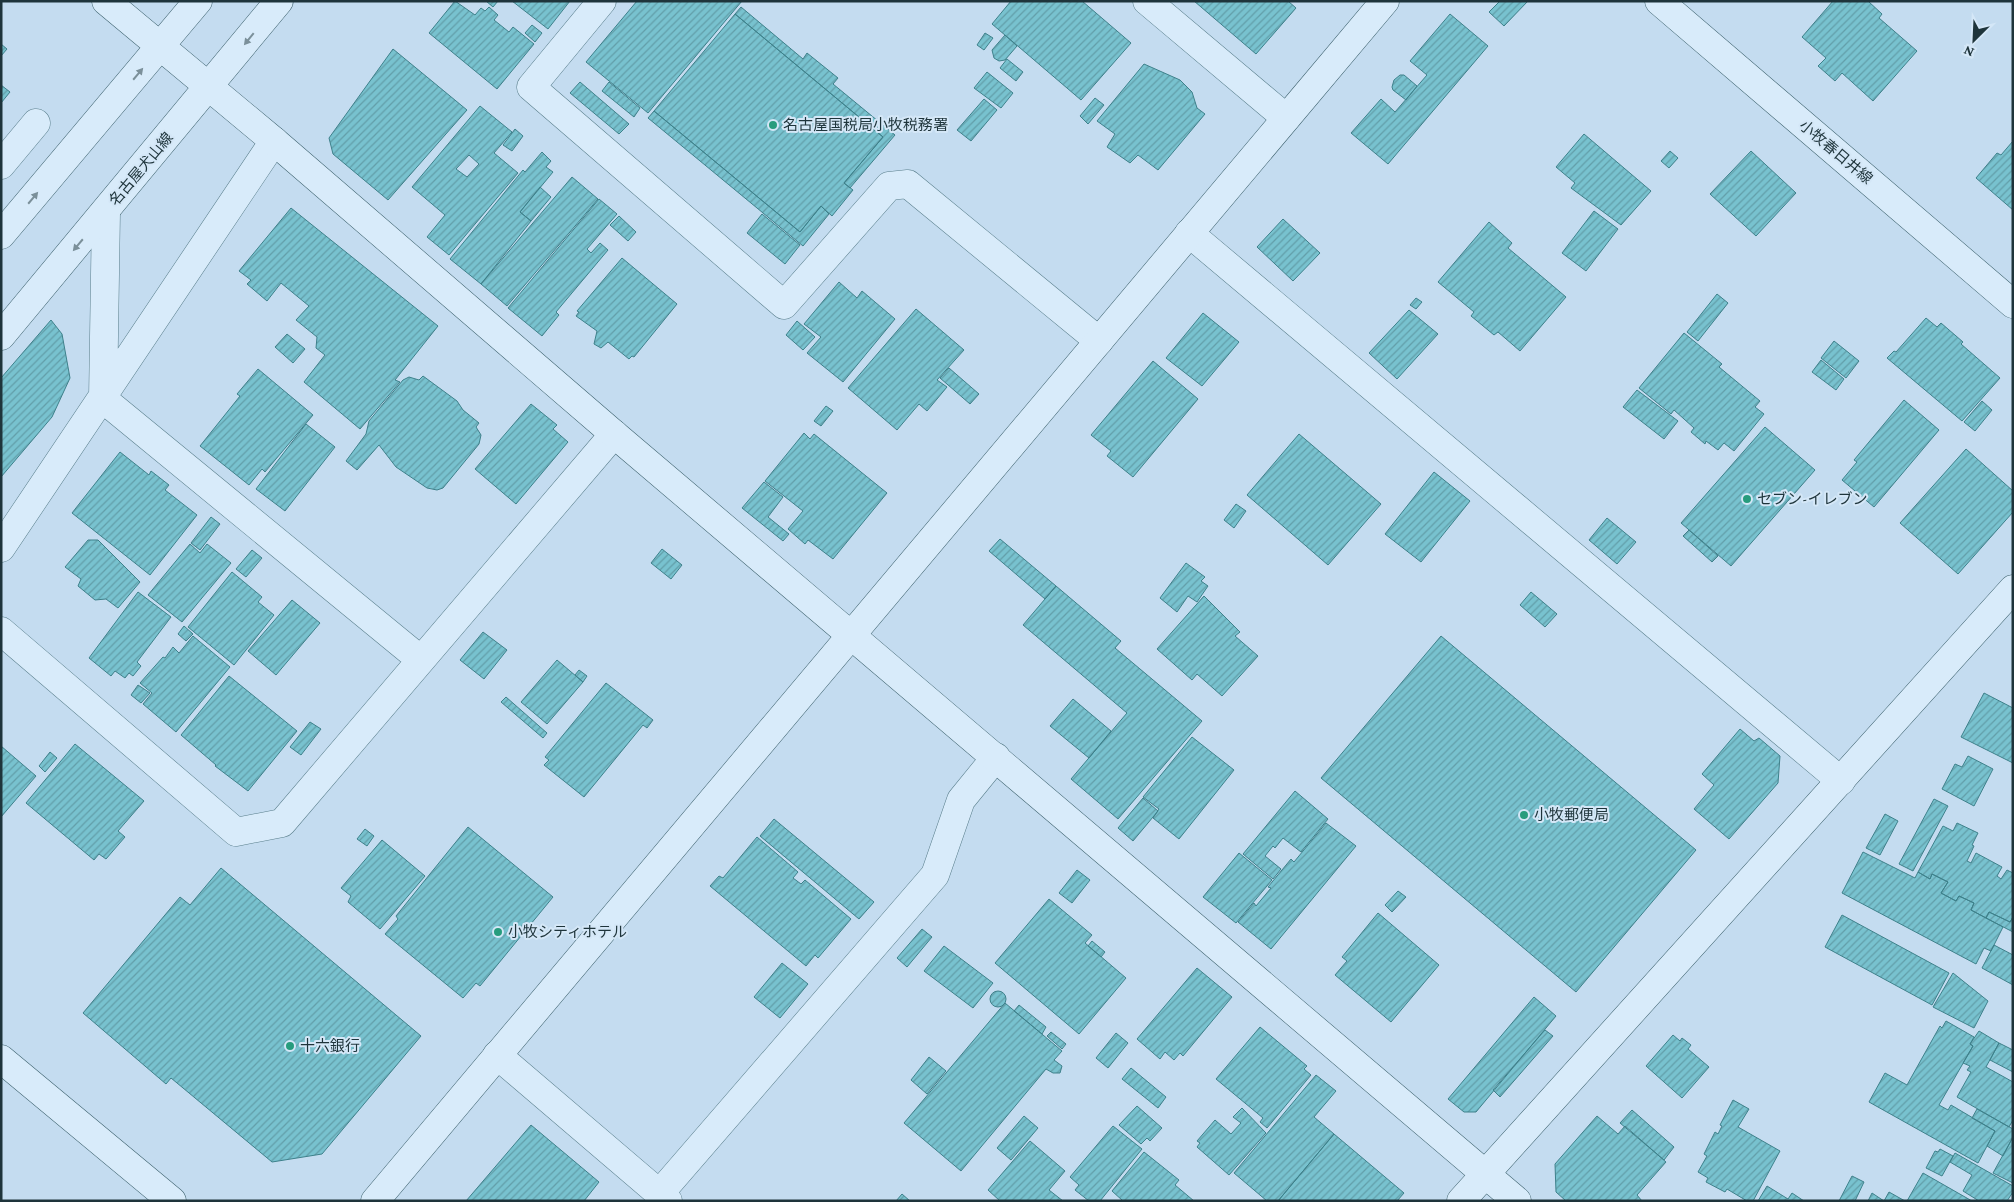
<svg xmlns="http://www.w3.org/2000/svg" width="2014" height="1202" viewBox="0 0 2014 1202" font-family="'Crimson Pro','Noto Sans JP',serif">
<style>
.building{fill:url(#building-hatch);stroke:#3e818b;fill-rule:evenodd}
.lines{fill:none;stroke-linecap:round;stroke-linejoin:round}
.street-casing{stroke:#597e8b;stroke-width:29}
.secondary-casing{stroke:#3d616d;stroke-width:29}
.street{stroke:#d8ebfa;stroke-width:28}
.secondary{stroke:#d8ebfa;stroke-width:28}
.oneway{fill:#7b909a}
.poi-dot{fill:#279c7d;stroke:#d4e7f7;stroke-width:2}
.labels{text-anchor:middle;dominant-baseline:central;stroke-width:4;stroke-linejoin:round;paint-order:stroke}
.poi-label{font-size:15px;fill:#1e343b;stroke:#d4e7f7;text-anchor:start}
.street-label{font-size:15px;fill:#1e343b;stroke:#d4e7f7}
</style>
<defs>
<pattern id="building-hatch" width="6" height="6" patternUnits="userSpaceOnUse" patternTransform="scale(1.25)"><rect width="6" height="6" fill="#78c2cf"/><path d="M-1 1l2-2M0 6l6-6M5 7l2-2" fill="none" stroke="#629ea9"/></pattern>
</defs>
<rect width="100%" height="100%" fill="#c4dcf0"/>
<!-- building -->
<path class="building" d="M455,1L475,15L481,8L485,11L489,7L498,15L494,20L509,32L513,27L534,44L497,89L429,33Z
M486,1H498L493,7Z
M512,1H570L548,29Z
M637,1H742L648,113L586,62Z
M1011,1H1082L1131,43L1081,100L992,24Z
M1194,1H1288L1296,8L1256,54Z
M1500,1H1528L1504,26L1489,12Z
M1833,1H1868L1882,14L1879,18L1917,51L1873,101L1842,73L1835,81L1818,66L1826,58L1802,37Z
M741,7L803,59L807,53L838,78L833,84L895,135L850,188L844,183L883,137L735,14Z
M735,14L883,137L844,183L853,190L832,216L821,206L800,232L654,111Z
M1450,14L1488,46L1388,164L1351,133L1381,99L1395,112L1427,75L1410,61Z
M532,25L542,33L535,42L525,33Z
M985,33L993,38L984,50L977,45Z
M1005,35L1017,46L1005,60L999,61L994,58L992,50Z
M1,44L7,49L1,56Z
M393,49L467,110L388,200L333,154L329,138Z
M1007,59L1023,72L1016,81L1000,68Z
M1144,64L1180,80L1192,92L1197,108L1205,114L1158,170L1138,155L1130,163L1107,147L1115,134L1097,121Z
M987,72L1013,93L1001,108L974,88Z
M1400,75H1404L1417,86L1406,100L1393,90L1392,87L1394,80Z
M580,82L629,124L619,134L570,93Z
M609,82L640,108L634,117L602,91Z
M1,85L10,92L1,103Z
M1095,98L1104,105L1088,124L1080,116Z
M984,99L997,110L971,141L957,130Z
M480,106L512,132L494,153L518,173L449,255L427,237L445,215L412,187ZM469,155L479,164L467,177L456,169Z
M654,111L800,232L821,206L829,214L803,246L648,118Z
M515,129L523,136L512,151L503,145Z
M1584,134L1651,191L1621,225L1571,188L1575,183L1556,167Z
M2013,141V210L1976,178L1997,153L2001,155Z
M1670,151L1678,158L1669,168L1661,161Z
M1751,151L1796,193L1756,236L1710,194Z
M542,152L551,161L546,167L553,172L520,212L531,221L481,284L450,259L523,170L525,172Z
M572,177L598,199L507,306L481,284Z
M540,187L551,197L531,221L520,212Z
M599,199L617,214L587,249L591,253L600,243L608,250L556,312L559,315L542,336L508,308Z
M291,208L438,326L395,380L400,382L360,429L304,382L325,355L316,348L317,337L296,320L309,306L281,283L267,301L247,284L251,280L239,271Z
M1594,211L1618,229L1586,271L1562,253Z
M762,214L800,245L785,264L747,233Z
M619,216L636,232L628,241L610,225Z
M1283,219L1320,253L1293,281L1257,247Z
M1489,222L1512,243L1508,248L1566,297L1520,351L1498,332L1494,335L1471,316L1474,312L1438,282Z
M622,258L677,304L634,357L632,356L629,359L608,342L601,348L594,344L597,331L576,316L579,312L577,311Z
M839,282L857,298L862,291L895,319L843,382L807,353L821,337L804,324Z
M1717,294L1728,303L1698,341L1687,332Z
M1416,298L1422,302L1416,309L1410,305Z
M916,309L964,350L937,380L947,387L927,411L919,404L897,430L848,388Z
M1409,310L1438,334L1397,379L1369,353Z
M1203,313L1239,342L1202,386L1166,358Z
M1926,318L1937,327L1941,323L1963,342L1961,344L2000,378L1962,421L1887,358L1894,351L1896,352Z
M51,320L62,334L70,378L52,417L1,477V378Z
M797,321L815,337L803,350L786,335Z
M1684,333L1722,364L1719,367L1760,401L1755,407L1764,414L1734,451L1724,443L1718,450L1706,441L1705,444L1691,432L1694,428L1674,410L1671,414L1639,388Z
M287,334L305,349L293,363L275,347Z
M1834,341L1859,361L1846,378L1821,358Z
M1821,360L1844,379L1836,390L1812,372Z
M1153,361L1198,399L1133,477L1107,456L1111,451L1091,435Z
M949,368L979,394L970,404L940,378Z
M258,369L313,415L265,472L262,469L249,485L200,446L240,396L237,394Z
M423,376L457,401L463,410L479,423L476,427L481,435L479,444L443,488L437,490L427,488L396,467L379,445L357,470L346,461L366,434L369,421L403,380L409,377L419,380Z
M1637,390L1678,421L1664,439L1623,407Z
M1904,400L1939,430L1874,507L1842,480L1857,462L1854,460Z
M1982,401L1992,410L1975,431L1964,422Z
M531,404L557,425L553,429L568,442L516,504L475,469Z
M826,406L833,411L821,426L814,421Z
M306,424L335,447L285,511L256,489Z
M1765,427L1815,470L1731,566L1681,523Z
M804,433L810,439L814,434L887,493L833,559L808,540L805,544L788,529L803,511L765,481Z
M1299,434L1381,504L1328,565L1247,495Z
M1966,449L2013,491V512L1958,574L1900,523Z
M120,452L149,475L151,471L169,485L165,490L197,515L150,575L72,513Z
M1434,472L1470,501L1421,562L1385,534Z
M764,482L783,497L768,517L789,534L783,541L742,508Z
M1236,504L1246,511L1234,528L1224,520Z
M211,517L220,524L200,550L191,543Z
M1607,518L1636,542L1617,564L1589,540Z
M1689,530L1718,556L1712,562L1683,536Z
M1000,539L1056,586L1045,599L989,551Z
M88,540H98L140,582L118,608L106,599L95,600L78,586L81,579L65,567Z
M190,544L200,553L207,544L231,563L182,622L148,595Z
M662,549L682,565L671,579L651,563Z
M252,550L262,558L246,577L236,569Z
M1186,563L1205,577L1201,581L1208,586L1197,602L1188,596L1177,612L1160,598Z
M232,572L262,597L258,602L274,615L234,665L188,627Z
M1056,586L1121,641L1115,648L1202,721L1118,819L1071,779L1127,713L1023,625Z
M138,592L171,617L137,662L141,666L133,676L129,673L125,678L115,671L111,676L89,658Z
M1531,592L1557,614L1545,627L1520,605Z
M1204,596L1240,632L1235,636L1258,656L1222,696L1197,674L1192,680L1157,649Z
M292,600L320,623L276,675L248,651Z
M184,626L193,634L186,641L178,634Z
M483,632L507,650L484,679L460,660Z
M193,636L230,667L176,732L143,704L152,693L140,683L163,657L165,658L173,647L179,653Z
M1441,636L1696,850L1576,992L1321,778Z
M557,660L583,682L547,724L521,702Z
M579,670L587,676L583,682L575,675Z
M229,676L297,731L248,791L215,766L216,765L181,735Z
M606,683L653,720L647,728L643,725L584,797L544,765L549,760L545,757Z
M138,685L150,693L141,703L131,695Z
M1984,693L2013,708V763L1961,737Z
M506,697L547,733L543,738L501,702Z
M1073,699L1111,731L1089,758L1050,726Z
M310,722L321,729L301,755L290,747Z
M1740,729L1754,741L1759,738L1780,756L1778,783L1729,839L1694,809L1714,785L1702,774Z
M1192,737L1234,770L1179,839L1153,818L1159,809L1143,797Z
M75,744L144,801L118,831L125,837L106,859L99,854L94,860L26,803Z
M1,746L36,776L1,817Z
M50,752L57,758L45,772L39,766Z
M1968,756L1993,769L1974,806L1942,789L1955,764L1962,767Z
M1295,791L1328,819L1301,852L1283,838L1275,848L1273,846L1265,856L1281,869L1273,879L1243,854Z
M1143,798L1158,811L1133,841L1118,828Z
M1934,799L1948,806L1913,871L1899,864Z
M1885,814L1898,821L1880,855L1866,848Z
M774,819L874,902L859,919L760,836Z
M1326,823L1356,846L1271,949L1238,922L1254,903L1256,906L1271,888L1268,887L1291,859L1294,862Z
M1957,823L1978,833L1972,845L1974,846L1967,861L1971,863L1976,853L2002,867L1997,876L2001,879L2007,870L2013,873V917L2010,922L1989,912L1986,918L1971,910L1974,903L1959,896L1956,901L1941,893L1948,882L1932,874L1930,879L1918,872L1943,826L1953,831Z
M468,827L553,897L480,986L476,983L463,998L385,934L398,919L396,916Z
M365,829L374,836L367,846L357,839Z
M757,837L798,872L793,878L801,884L805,880L851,919L818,958L815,955L806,966L710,886L719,876L723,878Z
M382,840L425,876L380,929L348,902L351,896L341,888Z
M1863,852L1915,878L1918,872L1930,879L1932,874L1948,882L1941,893L1956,901L1959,896L1974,903L1971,910L2003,927L1991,951L1984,948L1976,964L1842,893Z
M1239,853L1272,880L1236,923L1203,897Z
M221,868L421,1036L322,1154L272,1162L171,1078L166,1084L83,1013L180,897L190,905Z
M1077,870L1090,880L1072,903L1059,893Z
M1398,891L1406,897L1392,912L1385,905Z
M1049,899L1092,935L1085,943L1126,978L1079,1034L995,963Z
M1989,912L2010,922L2013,917V932L1986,918Z
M1378,913L1439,965L1391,1022L1335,975L1347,961L1342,957Z
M1842,915L1949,973L1932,1005L1825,947Z
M922,929L932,937L907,967L897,958Z
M1092,941L1105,952L1101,957L1088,946Z
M1994,945L2013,955V985L1982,968Z
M944,946L993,983L973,1008L924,971Z
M782,963L808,984L780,1018L754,997Z
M1197,968L1232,997L1183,1056L1180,1053L1174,1060L1165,1052L1160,1059L1137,1039Z
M1953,973L1988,1001L1974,1028L1933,1007Z
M990 999a8 8 0 1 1 16 0a8 8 0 1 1-16 0Z
M1534,997L1556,1016L1476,1112H1464L1448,1099Z
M1005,1003L1062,1051L1054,1060L1062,1066L1060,1073H1053L1046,1069L961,1171L904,1123Z
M1019,1005L1046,1027L1042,1034L1014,1011Z
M1946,1021L1974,1037L1970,1044L1973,1046L1939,1105L1948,1110L1951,1105L1995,1131L1978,1163L1869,1102L1885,1073L1907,1085L1940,1026L1942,1028Z
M1260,1027L1307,1066L1304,1069L1311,1075L1267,1128L1260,1122L1263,1118L1216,1079Z
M1545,1030L1553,1036L1500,1097L1493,1090Z
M1979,1031L1999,1043L1986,1067L2013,1082V1120L2009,1127L1957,1097L1971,1072L1967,1070L1970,1066L1963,1063L1973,1046L1970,1044Z
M1051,1032L1066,1044L1062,1049L1047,1036Z
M1116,1033L1128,1043L1108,1068L1096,1058Z
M1673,1035L1680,1041L1682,1038L1691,1045L1688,1049L1709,1067L1682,1098L1646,1066Z
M1999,1043L2013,1050V1072L1990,1060Z
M929,1057L946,1071L927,1094L911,1080Z
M1131,1068L1166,1097L1158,1108L1122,1079Z
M1316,1075L1336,1091L1314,1117L1334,1134L1278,1201H1267L1234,1173Z
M1733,1100L1749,1109L1738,1127L1780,1151L1753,1201H1747L1727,1189L1725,1192L1706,1182L1708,1178L1698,1172L1707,1156L1704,1154L1715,1132L1718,1134L1722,1126L1720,1125Z
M1137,1106L1162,1128L1150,1141L1147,1138L1141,1144L1119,1125Z
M1242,1108L1266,1133L1229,1175L1197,1147L1200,1143L1197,1141L1215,1120L1231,1134L1241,1123L1233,1117Z
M1977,1109L2013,1129V1137L2003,1156L1987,1146L1995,1131L1972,1118Z
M1632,1110L1674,1147L1664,1160L1620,1123Z
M1024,1116L1038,1128L1011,1160L997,1148Z
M1597,1116L1618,1134L1625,1126L1666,1162L1637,1195L1642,1201H1566L1556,1192L1555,1164Z
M531,1125L599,1182L584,1201H466Z
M1113,1126L1142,1149L1100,1201H1089L1075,1190L1079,1185L1070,1177Z
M1334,1134L1404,1193L1397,1201H1278Z
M2013,1137V1183L1993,1173Z
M1030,1141L1065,1171L1049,1190L1063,1201H1000L988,1190Z
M1940,1149L1953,1156L1942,1176L1926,1168L1935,1151L1938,1152Z
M1144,1152L1179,1180L1175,1185L1194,1201H1123L1112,1191Z
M1955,1153L2013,1186V1192L2007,1201H1979L1963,1191L1972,1175L1950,1162Z
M1923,1173L1972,1201H1907Z
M1852,1176L1864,1182L1855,1201H1839Z
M1767,1186L1788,1199L1792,1193L1804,1201H1758Z
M1889,1192L1905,1201H1868L1872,1193L1884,1201Z
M902,1194L910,1201H896Z"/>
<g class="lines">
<defs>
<path id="street" d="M602,1L531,87L784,305L889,186L908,184L1099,341
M1147,1L1286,118
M1,165L36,123
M106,212L103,399L421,660
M1189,233L1841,781
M1,548L274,141
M1,631L236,832L282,823L614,434
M497,1055L668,1201
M660,1193L935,875L961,800L996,757"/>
<path id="secondary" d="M106,1L274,141L614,434L1517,1201
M1659,1L2013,304
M1,235L198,1
M1,336L279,1
M1,1059L172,1201
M375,1201L1385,1
M1461,1201L2013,589"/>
</defs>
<!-- street casing -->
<use href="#street" class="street-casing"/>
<!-- secondary casing -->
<use href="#secondary" class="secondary-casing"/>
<!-- street -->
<use href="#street" class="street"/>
<!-- secondary -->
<use href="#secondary" class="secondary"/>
</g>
<!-- one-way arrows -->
<defs><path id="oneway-solid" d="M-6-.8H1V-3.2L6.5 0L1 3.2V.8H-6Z" transform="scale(1.25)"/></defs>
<g class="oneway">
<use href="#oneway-solid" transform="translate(249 39) rotate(129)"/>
<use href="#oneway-solid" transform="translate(138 74) rotate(-50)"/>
<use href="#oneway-solid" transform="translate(33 198) rotate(-50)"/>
<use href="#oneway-solid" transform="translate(78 245) rotate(130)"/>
</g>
<!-- markers -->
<g class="poi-dot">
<circle cx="773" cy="125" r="5"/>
<circle cx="1747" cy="499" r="5"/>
<circle cx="1524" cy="815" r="5"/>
<circle cx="498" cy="932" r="5"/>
<circle cx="290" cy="1046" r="5"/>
</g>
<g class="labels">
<!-- poi labels -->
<g class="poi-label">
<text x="783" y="125">名古屋国税局小牧税務署</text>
<text x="1757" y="499">セブン-イレブン</text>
<text x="1534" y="815">小牧郵便局</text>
<text x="508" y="932">小牧シティホテル</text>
<text x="300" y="1046">十六銀行</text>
</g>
<!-- street labels -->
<g class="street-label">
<text transform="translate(1836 152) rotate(40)">小牧春日井線</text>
<text transform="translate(141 169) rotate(-50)">名古屋犬山線</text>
</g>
</g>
<!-- border -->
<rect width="2014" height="1202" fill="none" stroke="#1e343b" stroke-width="5"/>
<!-- north arrow -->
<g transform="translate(1974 40) rotate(204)" stroke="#d4e7f7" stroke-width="4" paint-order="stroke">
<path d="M0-4L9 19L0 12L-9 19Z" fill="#1e343b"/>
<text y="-8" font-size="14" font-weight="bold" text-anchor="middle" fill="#1e343b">N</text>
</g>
</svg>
